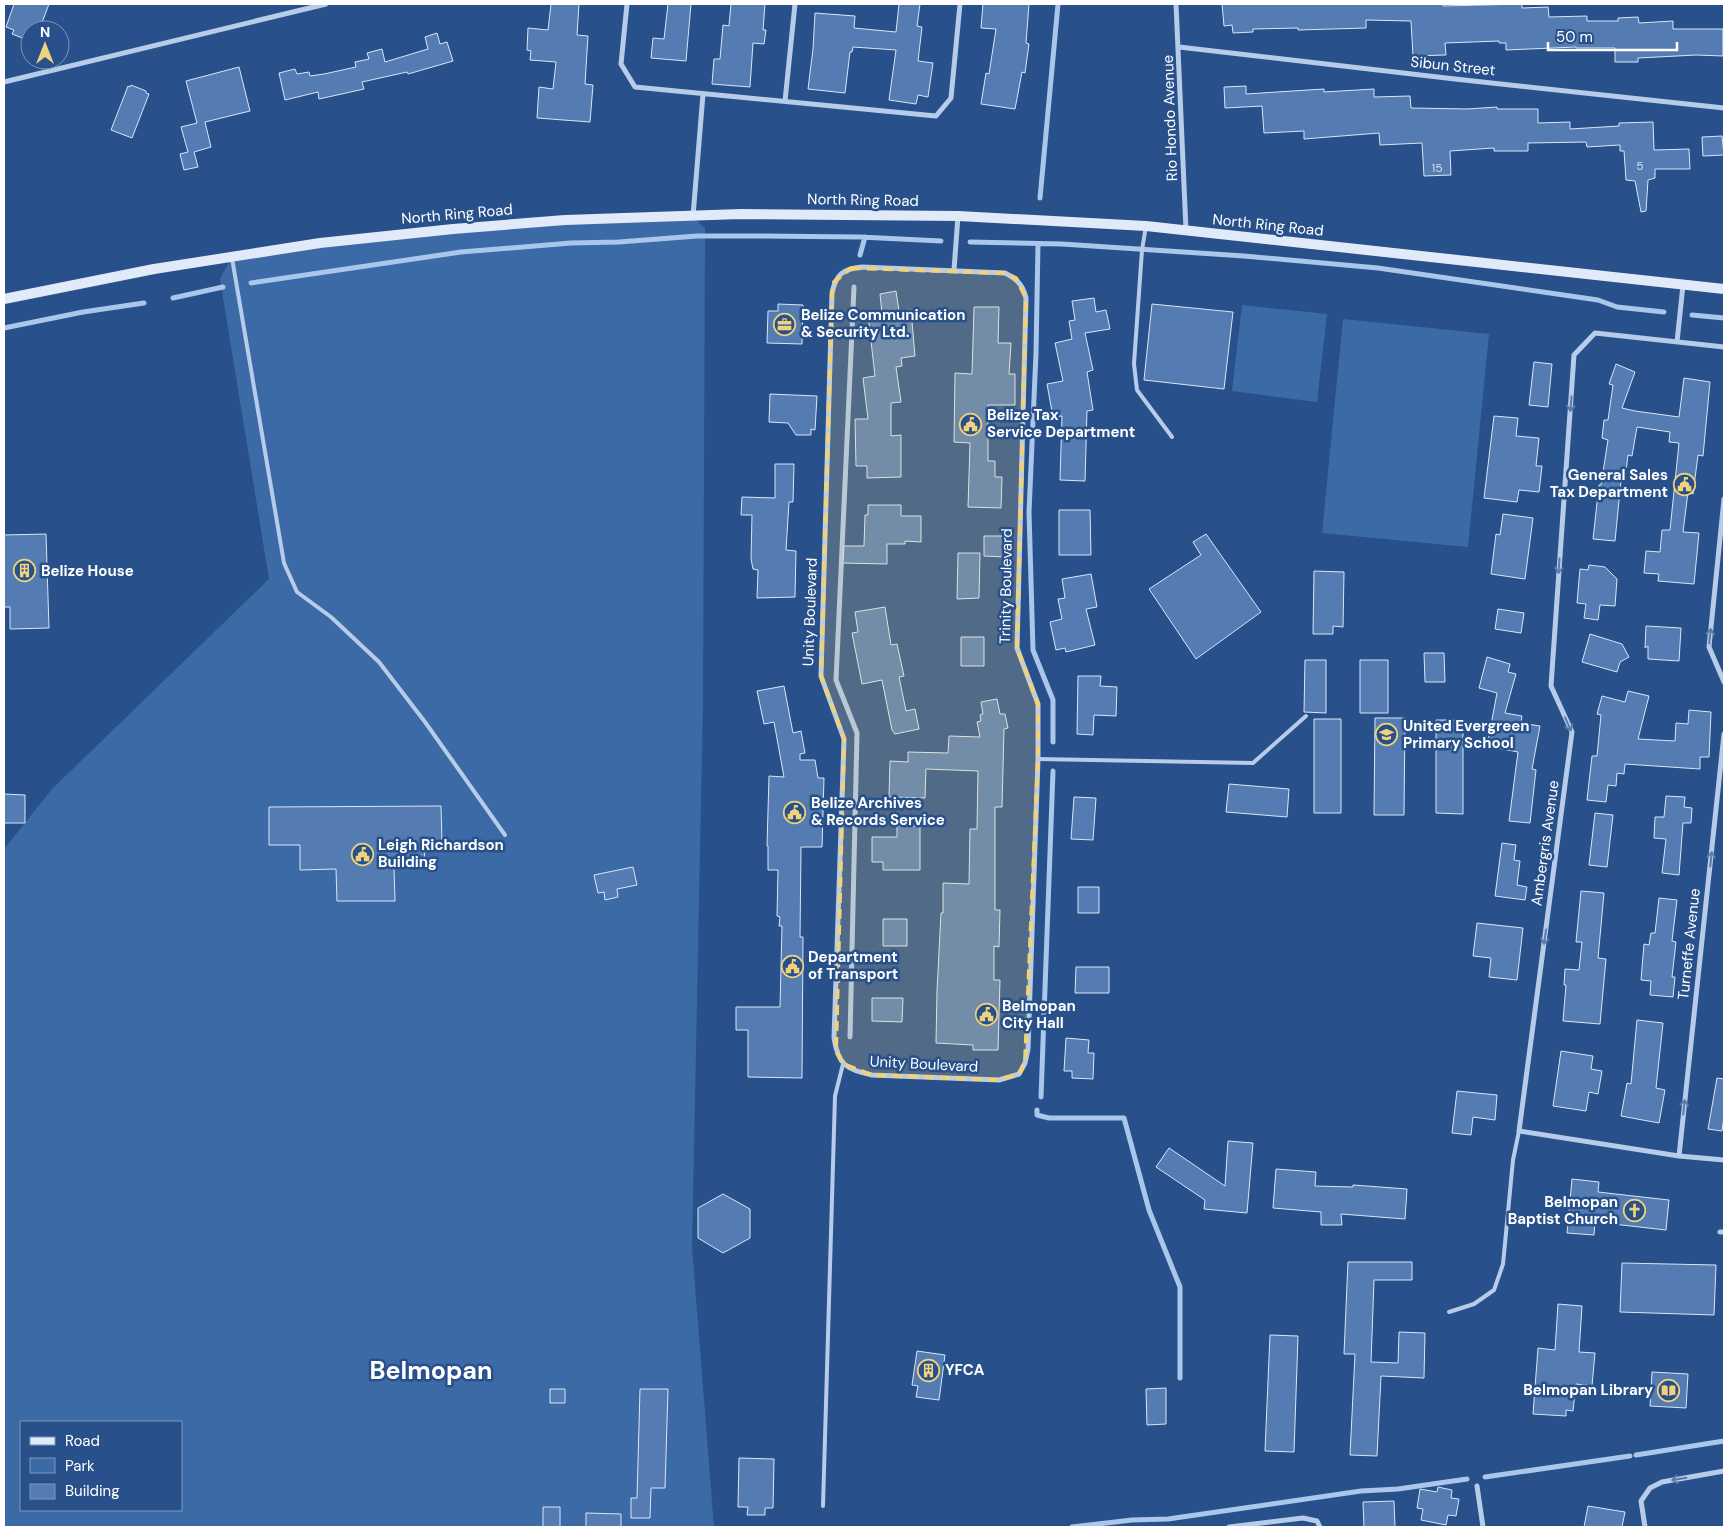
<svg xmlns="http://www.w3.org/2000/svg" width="1728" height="1531" viewBox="0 0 1728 1531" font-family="'DM Sans',sans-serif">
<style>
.green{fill:#3c6aa7;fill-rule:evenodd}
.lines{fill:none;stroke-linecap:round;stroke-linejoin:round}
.stream{stroke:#aac6ea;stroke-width:5}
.building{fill:#547cb3;stroke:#dae6f7}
.service{stroke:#b6cce9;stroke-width:4}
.minor{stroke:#b6cce9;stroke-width:5}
.secondary{stroke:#e0eaf8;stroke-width:10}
.oneway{stroke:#5a7bab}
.marked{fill:#f1d27c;fill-opacity:0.2;stroke:#f1d27c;stroke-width:4;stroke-dasharray:10 6;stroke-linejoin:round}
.labels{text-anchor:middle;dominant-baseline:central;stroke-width:5;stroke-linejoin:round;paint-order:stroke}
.number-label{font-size:12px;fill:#d4deec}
.street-label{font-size:15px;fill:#fff;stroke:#28508a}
.poi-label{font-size:15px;font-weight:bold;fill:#fff;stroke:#28508a;text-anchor:start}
.town-label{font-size:25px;font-weight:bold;fill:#fff;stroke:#28508a}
</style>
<rect width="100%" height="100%" fill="#28508a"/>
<!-- green -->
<path class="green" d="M692,216L705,228L703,703L692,1247L714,1527H4V849L52,789L269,579L220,279L232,256L453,229ZM21,1422H181V1510H21Z
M1242,305L1327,314L1317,402L1232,391Z
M1343,319L1489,334L1468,547L1322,533Z"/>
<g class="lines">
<!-- stream -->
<path class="stream" d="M1040,198L1058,4
M970,242L1062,244L1244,256L1378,268L1598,300L1617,307L1664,312
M1038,244L1036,353L1029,512L1033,650L1053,700V742
M860,255L865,237
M251,283L461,252L571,243L619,242L697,236H756L860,237L941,241
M173,298L223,287
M1692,315L1724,318
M4,328L83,312L144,303
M850,1037L857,733L836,680L854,287
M1041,1097L1053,771
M1037,1110V1115L1049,1118H1124L1149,1210L1180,1287V1378
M1636,1455L1724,1441
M1485,1477L1630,1456
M1072,1527L1132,1520L1168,1519L1361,1491L1398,1489L1467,1479"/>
</g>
<!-- building -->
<path class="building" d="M14,4H49L43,20L34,30H30V41L12,34L14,30L6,27Z
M551,4H579L577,35L588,36L585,84L593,85L590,122L537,118L539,87L553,89L556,62L530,60L531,51L527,50L528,28L548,30Z
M668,4H691L686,61L651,58L653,38L664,39Z
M731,4H765L763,30H766L764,44L753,43L750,87L712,84L714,59H720L723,25L729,26Z
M899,4H920L917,26L922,27L918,61L933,63L928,97L918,95L916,104L889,100L896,50L853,47L852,52H850L845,93L808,89L813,49L815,13L855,16L854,28L896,32Z
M983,4H1029L1026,43L1029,44L1025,73L1022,72L1015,109L981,104L986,73L989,74L996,29L981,28Z
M1222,4H1443V6L1522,4V8L1548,7L1549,17L1587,16V21H1618V18L1638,17L1639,23L1673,21V29H1723V56L1696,55L1638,58V62H1615V48H1576V47L1506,50V43H1499V41L1445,43L1446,55L1413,56L1411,21L1366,20V28L1298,30V28L1253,29V32L1233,33L1232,25L1224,26Z
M437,33L440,44L447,42L453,61L408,74L407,72L362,82L364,89L319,99L318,92L285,100L279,73L295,69L297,74L309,72L310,76L324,74L356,67L355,62L369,59L367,53L382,49L385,62L428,49L425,37Z
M239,67L250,111L205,122L211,147L194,152L198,167L184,170L180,154L188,152L181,127L197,123L186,81Z
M131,85L146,91V93L149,94L132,138L111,130L128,86L130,87Z
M1246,86V94L1324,89V92L1374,89V97L1410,96L1411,108L1467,109L1497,107V109H1538V123L1570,122V129L1619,126V123L1653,122L1654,150L1689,149L1690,169H1655V178L1648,180L1646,211L1641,212L1635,181L1626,180L1624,151H1620V145L1587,147L1586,142L1528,143V151H1494V148L1450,151L1451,175L1424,176L1422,143L1380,145L1379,133L1304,139V131L1264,133L1262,106L1225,108L1224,87Z
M1722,136L1724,155L1703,156L1702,137Z
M896,291L899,311L911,310L915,356L901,358L902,366L896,367L901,402L891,403V436L901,435V477L867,478V466H856L855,419H868L863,378L875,376L868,315L882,313L880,294Z
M1094,298L1096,312L1106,310L1110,329L1085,333L1093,370L1087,372L1093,410L1087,411L1085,481L1060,480L1062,416L1053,417L1047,384L1063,381L1055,343L1072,339L1069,321L1075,320L1072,301Z
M778,304L803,305L802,344L767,343L768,311H778Z
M1152,304L1233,312L1224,389L1144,380Z
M974,307H999L998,343H1011L1009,374H1015V405H988V461H995V477H1002L1001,508L968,507L970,443L954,442L955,373L972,374Z
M1534,362L1552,364L1548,407L1529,405Z
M1616,364L1635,372L1622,408L1635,411L1679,417L1684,378L1710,382L1703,456L1698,455L1693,494L1688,492L1683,532L1699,533L1694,584L1658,581L1659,574L1644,573L1646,551L1660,552L1662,530H1670L1679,443L1669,442L1670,432L1637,427L1632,456L1628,455L1626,471H1622L1615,541L1593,539L1599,485H1601L1608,440L1602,438L1604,420H1608L1613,385L1609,384Z
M770,394L817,396L815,430L811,429V435H796L788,423L769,422Z
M1494,416L1518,418L1516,436L1539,438L1536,466H1542L1539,492L1519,490L1517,502L1484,498Z
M775,464H794L793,502H789L786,550L796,551L795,597L757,598L758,570L753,569L751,559L752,515H741L742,497L775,498Z
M868,505H901V516H921V542L905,541V544H887V564L843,563L844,546H864L865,515H868Z
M1059,510H1090L1091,555H1059Z
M1503,514L1533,518L1525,579L1491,574L1496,534L1500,535Z
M46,534L49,628L10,629V607H4V535Z
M1206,534L1261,612L1196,659L1149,589L1201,555L1193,542Z
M984,536H1006L1005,557L984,556Z
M958,553H980L979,598L957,599Z
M1589,565L1605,567L1617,579L1615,606L1600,605L1598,620L1584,618L1586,604L1577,603L1580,569L1588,570Z
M1314,571L1344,572L1343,627L1333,626V634H1313Z
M1091,574L1097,607L1086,609L1095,645L1066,652L1065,648L1056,650L1050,622L1062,619L1058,599L1065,598L1062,579Z
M885,607L891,645L897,644L904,676L899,677L906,711L915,709L919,729L895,734L892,730L882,680L862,684L852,633L858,632L855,612Z
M1498,609L1524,613L1521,633L1495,629Z
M1646,626L1681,628L1679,661L1648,659V646L1645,648Z
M1590,634L1622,644L1629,657L1620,662L1617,672L1582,662Z
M961,637H984V666H961Z
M1424,653H1444L1445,682H1425Z
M1487,657L1510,664L1508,672L1516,674L1505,713L1522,716L1521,723L1540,726L1532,769L1536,770L1530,823L1509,821L1518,752L1487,746L1497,693L1479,688Z
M1305,660H1326V713L1304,712Z
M1360,660H1388V713H1360Z
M1078,676H1101L1100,686L1117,687L1116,716L1094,715L1093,735L1077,734Z
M784,686L793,733L801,731L805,753L800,754V760H815L818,778H824L822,847H801L800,937H803L802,1078L748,1077V1030H736V1007H780L782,926H779L780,917L777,916L778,870H768V846H767L769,776L784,777L774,722L764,724L757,691Z
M1628,691L1649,696L1638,739L1675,741L1676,723L1688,724L1689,710L1711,712L1709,757H1700V769L1625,764L1624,774L1617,773L1616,786L1608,785L1606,802L1587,800L1592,756H1597L1601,715L1597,714L1602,696L1625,702Z
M997,699L1000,714H1005L1008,728L1004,729L1002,807H995V910H1000L999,947L994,946V980H1000L998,1050H973V1045L936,1043L937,991L941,913H943V883L969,884L970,829H977L978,771L926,769L925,798L889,797L890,761L908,762V752L948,753L949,736L980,737L977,722L981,721L980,715L983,714L981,702Z
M1375,718H1405L1404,815H1374Z
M1314,719H1341V813H1314Z
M1436,720H1463V814L1436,813Z
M1229,784L1289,789L1287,817L1226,812Z
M4,794L25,795V823H4Z
M1666,796L1685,797L1684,807L1692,808L1691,823H1683L1679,875L1662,873L1666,839L1654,838L1655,817H1664Z
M1074,797L1096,798L1093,840L1071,839Z
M441,806L442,843L424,844L425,868H394L395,901H337L336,869L300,870V845H269V807Z
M1595,813L1613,815L1607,867L1589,865Z
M897,826H920V870H883V862H872V837H897Z
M1502,843L1516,845L1514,860L1520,861L1517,885L1527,887L1525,900L1495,896Z
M633,867L637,885L617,889L618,897L605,900L604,892L598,893L594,875Z
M1078,887H1099V913H1078Z
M1581,891L1604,893L1598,958L1606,959L1600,1024L1563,1021L1566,985H1564L1565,969L1579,970L1582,942H1576Z
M1659,898L1677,900L1672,941L1676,942L1672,977H1675L1673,997L1650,995L1651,981L1641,980L1644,944L1649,945L1651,933H1655Z
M883,919H907V946H883Z
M1477,923L1523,928L1517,980L1489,977L1491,958L1473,956Z
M1076,967H1109V993H1075Z
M872,998H903L902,1022L872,1021Z
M1637,1020L1663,1023L1656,1088L1665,1090L1659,1123L1621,1116L1627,1083L1631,1084Z
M1066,1038L1089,1040L1088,1053H1094L1093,1079L1072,1078V1071H1064Z
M1561,1051L1593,1056L1591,1069L1602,1071L1598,1094L1589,1092L1586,1111L1553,1106Z
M1717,1078L1724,1079V1117L1722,1131L1708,1129Z
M1457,1091L1497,1095L1495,1120L1473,1117L1471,1135L1452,1133Z
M1228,1141L1253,1143L1247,1213L1204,1209L1205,1200L1156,1167L1169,1148L1225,1186Z
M1276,1169L1316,1172L1315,1186L1353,1187V1185L1407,1189L1405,1219L1341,1214L1342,1225H1321V1212L1273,1208Z
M1572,1179L1599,1182L1598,1192L1669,1200L1666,1230L1595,1222L1594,1235L1567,1233Z
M723,1194L750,1209V1238L723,1253L698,1238V1208Z
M1348,1262H1412V1280H1374L1371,1362L1398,1363L1399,1332L1425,1333L1424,1378L1381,1376L1377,1456L1350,1455L1355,1354H1344Z
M1622,1263L1716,1265L1714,1315L1620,1312Z
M1558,1304L1582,1306L1579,1352L1595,1353L1592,1386L1576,1384L1573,1411L1566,1410V1416L1533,1414L1538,1348L1555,1350Z
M1270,1335L1298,1336L1294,1452L1265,1451Z
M917,1351L945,1355L939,1400L916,1397L918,1386L912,1385Z
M1652,1372L1688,1374L1686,1408L1650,1406Z
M1166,1388V1424L1147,1425L1146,1389Z
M550,1389H565V1403H550Z
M640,1389H668L665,1488H651L650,1518H631V1498H637Z
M739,1458L774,1459L773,1508H765V1515H747L748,1507H738Z
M1438,1487L1452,1490L1451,1498L1459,1499L1456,1516L1448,1515L1446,1525L1421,1520L1423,1509L1417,1508L1420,1489L1437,1492Z
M1394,1501L1395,1527H1364L1363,1502Z
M1588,1506L1625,1512L1622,1527H1584Z
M543,1507H560V1527H543Z
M586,1513L621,1514V1527H586Z"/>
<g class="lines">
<!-- service -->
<path class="service" d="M1146,226L1142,250L1134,364L1137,390L1172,437
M232,258L284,563L297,592L331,617L379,662L425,722L505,835
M1038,759L1253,763L1306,716
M1449,1312L1474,1304L1494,1290L1503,1264L1513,1160L1519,1131
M823,1506L835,1096L843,1064"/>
<!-- minor -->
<path class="minor" d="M627,4L621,64L635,87L936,116L951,98L960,4
M1176,4L1186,230
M1179,47L1455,79L1724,108
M4,82L326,4
M785,101L795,4
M693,216L703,94
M862,267L1005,273C1017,279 1023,285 1026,298L1017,648L1038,704V759L1028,1049L1025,1063L1019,1074L999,1080L872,1075C847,1070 838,1065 834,1038L844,739L821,676L832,293C836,274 843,269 862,267Z
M954,270L958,216
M1677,342L1683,285
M1724,347L1595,333L1574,355L1551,686L1572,732L1519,1131L1679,1156L1724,1160
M1724,499L1709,647L1724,682
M1679,1156L1724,734
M1720,1232H1724
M1477,1486L1483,1527
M1229,1527L1303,1518L1317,1521L1320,1527
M1645,1527L1641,1501L1650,1488L1662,1482L1724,1471"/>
<!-- secondary -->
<path class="secondary" d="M4,299L154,269L320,243L453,229L565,220L741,214L958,216L1146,226L1724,289"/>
</g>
<!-- one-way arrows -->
<defs><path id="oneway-shaft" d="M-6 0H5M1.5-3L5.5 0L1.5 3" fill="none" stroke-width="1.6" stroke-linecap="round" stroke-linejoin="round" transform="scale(1.25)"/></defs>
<g class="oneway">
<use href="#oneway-shaft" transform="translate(1571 404) rotate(94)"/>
<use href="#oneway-shaft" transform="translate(1559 566) rotate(94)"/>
<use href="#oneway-shaft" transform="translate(1710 636) rotate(-84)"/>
<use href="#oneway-shaft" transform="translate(1568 724) rotate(66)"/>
<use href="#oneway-shaft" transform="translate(1711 859) rotate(-84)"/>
<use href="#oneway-shaft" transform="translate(1545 937) rotate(98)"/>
<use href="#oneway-shaft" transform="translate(1684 1107) rotate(-84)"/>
<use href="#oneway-shaft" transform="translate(1679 1479) rotate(170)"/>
</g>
<!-- marked area -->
<path class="marked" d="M851,268L1005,273L1016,278L1026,298L1017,648L1038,704V759L1025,1063L1019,1074L999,1080L872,1075L843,1064L836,1051L844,739L821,676L832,293L834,282Z"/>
<!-- icons -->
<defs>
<symbol id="office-ring" viewBox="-11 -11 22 22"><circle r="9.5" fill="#28508a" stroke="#f1d27c" stroke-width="1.5"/><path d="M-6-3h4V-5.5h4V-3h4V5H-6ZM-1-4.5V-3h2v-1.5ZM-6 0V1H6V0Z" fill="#f1d27c"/></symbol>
<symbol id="civic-ring" viewBox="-11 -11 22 22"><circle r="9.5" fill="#28508a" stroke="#f1d27c" stroke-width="1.5"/><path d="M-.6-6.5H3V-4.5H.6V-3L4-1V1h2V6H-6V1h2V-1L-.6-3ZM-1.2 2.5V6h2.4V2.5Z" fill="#f1d27c"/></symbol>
<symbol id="building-ring" viewBox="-11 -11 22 22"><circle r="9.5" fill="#28508a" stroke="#f1d27c" stroke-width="1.5"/><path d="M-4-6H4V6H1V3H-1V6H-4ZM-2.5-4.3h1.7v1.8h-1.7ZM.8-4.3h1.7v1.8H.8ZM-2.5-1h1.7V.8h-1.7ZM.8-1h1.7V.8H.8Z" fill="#f1d27c"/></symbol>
<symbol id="school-ring" viewBox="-11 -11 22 22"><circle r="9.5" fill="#28508a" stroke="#f1d27c" stroke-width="1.5"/><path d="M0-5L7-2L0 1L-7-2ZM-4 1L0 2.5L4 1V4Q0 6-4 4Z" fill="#f1d27c"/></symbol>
<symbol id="church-ring" viewBox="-11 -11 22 22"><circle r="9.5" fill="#28508a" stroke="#f1d27c" stroke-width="1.5"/><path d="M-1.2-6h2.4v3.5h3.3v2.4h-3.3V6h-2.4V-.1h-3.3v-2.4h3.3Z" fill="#f1d27c"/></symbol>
<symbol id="library-ring" viewBox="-11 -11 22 22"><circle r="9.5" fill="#28508a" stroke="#f1d27c" stroke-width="1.5"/><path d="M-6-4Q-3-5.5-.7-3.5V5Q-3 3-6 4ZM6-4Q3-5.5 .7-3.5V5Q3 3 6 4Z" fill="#f1d27c"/></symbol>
</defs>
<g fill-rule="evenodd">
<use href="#office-ring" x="772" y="312" width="25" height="25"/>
<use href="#civic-ring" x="958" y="412" width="25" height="25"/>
<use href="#civic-ring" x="1672" y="472" width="25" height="25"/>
<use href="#building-ring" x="12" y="558" width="25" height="25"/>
<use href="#school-ring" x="1374" y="722" width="25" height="25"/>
<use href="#civic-ring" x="782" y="800" width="25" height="25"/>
<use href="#civic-ring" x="350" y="842" width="25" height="25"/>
<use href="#civic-ring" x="780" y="954" width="25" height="25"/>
<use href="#civic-ring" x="974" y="1002" width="25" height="25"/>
<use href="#church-ring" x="1622" y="1198" width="25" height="25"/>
<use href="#building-ring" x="916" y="1358" width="25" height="25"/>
<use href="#library-ring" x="1656" y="1378" width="25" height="25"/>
</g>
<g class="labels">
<!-- number labels -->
<g class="number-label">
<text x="1640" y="166">5</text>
<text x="1437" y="168">15</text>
</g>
<!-- street labels -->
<g class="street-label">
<text transform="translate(1453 66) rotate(6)">Sibun Street</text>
<text transform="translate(1170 118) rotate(-92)">Rio Hondo Avenue</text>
<text transform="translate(863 200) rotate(1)">North Ring Road</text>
<text transform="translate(457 214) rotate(-5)">North Ring Road</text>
<text transform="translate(1268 225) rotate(6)">North Ring Road</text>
<text transform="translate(1006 586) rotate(-89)">Trinity Boulevard</text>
<text transform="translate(810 612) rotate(-88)">Unity Boulevard</text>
<text transform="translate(1545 843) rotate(-82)">Ambergris Avenue</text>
<text transform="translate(1689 944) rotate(-84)">Turneffe Avenue</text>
<text transform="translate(924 1064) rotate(3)">Unity Boulevard</text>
</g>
<!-- poi labels -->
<g class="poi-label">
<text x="801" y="315">Belize Communication<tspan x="801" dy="17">&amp; Security Ltd.</tspan></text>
<text x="987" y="415">Belize Tax<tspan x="987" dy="17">Service Department</tspan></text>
<text x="1668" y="475" text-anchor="end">General Sales<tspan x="1668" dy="17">Tax Department</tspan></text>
<text x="41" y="571">Belize House</text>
<text x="1403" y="726">United Evergreen<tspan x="1403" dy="17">Primary School</tspan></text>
<text x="811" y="803">Belize Archives<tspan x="811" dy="17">&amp; Records Service</tspan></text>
<text x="378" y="845">Leigh Richardson<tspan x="378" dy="17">Building</tspan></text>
<text x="808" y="957">Department<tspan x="808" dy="17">of Transport</tspan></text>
<text x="1002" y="1006">Belmopan<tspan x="1002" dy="17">City Hall</tspan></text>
<text x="1618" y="1202" text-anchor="end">Belmopan<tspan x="1618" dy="17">Baptist Church</tspan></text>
<text x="945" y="1370">YFCA</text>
<text x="1653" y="1390" text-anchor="end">Belmopan Library</text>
</g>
<!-- town labels -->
<g class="town-label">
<text x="431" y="1370">Belmopan</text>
</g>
</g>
<!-- border -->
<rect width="1728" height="1531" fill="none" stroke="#ffffff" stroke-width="10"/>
<!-- legend -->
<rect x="20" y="1421" width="162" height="90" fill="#28508a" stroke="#7e96b9"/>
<rect x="30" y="1437" width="25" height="8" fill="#e0eaf8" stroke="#7e96b9"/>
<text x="65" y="1446" font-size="15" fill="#ffffff">Road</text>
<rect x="30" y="1458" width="25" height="15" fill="#3c6aa7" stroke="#7e96b9"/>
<text x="65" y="1471" font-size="15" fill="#ffffff">Park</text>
<rect x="30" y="1484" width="25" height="15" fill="#547cb3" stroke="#7e96b9"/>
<text x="65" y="1496" font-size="15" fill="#ffffff">Building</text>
<!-- north arrow -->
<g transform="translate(45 45)"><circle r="24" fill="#28508a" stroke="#7e96b9"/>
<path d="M0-4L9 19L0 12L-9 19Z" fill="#f1d27c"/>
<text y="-8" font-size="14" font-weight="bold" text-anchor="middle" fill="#ffffff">N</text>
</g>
<!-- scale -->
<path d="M1548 42v8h129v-8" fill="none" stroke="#ffffff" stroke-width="2.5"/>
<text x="1556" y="42" font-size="15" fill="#ffffff" stroke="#28508a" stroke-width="4" paint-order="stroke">50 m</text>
</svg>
